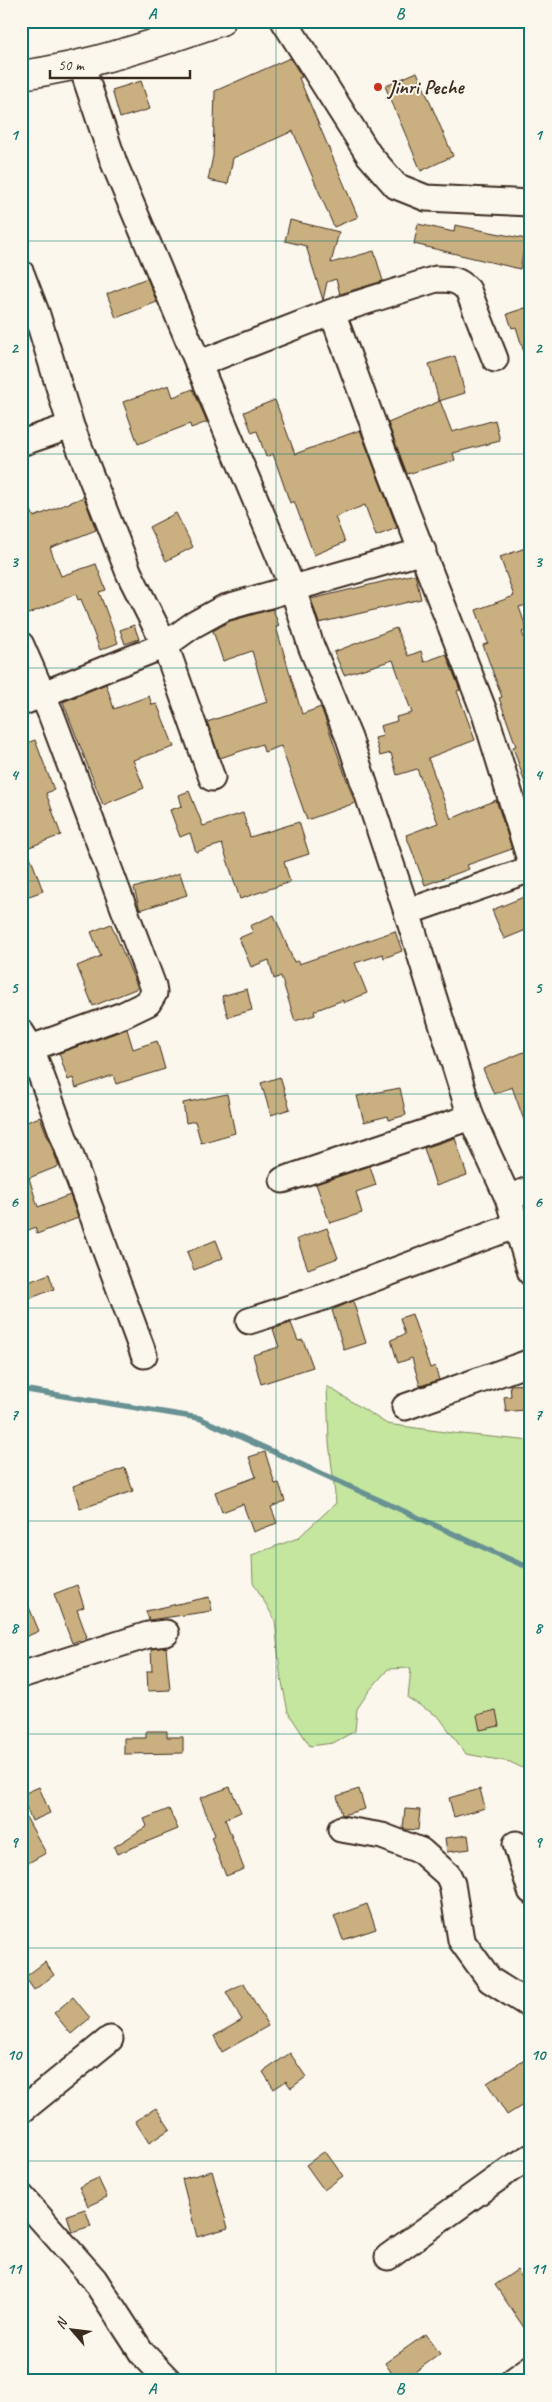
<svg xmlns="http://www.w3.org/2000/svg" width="552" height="2402" viewBox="0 0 552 2402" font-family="Caveat,sans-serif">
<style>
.green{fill:#c4e69f;stroke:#80885e}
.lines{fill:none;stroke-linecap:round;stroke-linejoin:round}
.stream{stroke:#689193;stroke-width:5.5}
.building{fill:#cab080;stroke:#3b2a1e}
.minor-casing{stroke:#3b2a1e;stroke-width:29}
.highway-casing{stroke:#3b2a1e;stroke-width:31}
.minor{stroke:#fbf7ec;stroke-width:25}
.highway{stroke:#fbf7ec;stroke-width:28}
.grid{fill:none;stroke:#0f766e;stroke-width:1;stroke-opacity:0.55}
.poi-dot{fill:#c8321e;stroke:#fbf7ec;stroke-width:2}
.labels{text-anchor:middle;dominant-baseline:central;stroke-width:4;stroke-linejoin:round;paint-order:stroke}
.poi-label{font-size:20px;font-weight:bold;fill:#3b2a1e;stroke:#fbf7ec;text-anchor:start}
.neatline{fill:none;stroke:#0f766e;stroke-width:2}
.grid-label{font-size:16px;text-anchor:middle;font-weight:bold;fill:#0f766e}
</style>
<rect width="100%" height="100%" fill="#fbf7ec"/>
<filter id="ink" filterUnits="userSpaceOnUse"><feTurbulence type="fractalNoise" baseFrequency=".02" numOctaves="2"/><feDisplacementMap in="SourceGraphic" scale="10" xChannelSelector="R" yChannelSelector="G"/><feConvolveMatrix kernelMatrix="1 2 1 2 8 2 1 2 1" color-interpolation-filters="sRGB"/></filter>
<g filter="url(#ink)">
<!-- green -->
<path class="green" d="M327,1386L387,1424L452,1433L531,1441V1772L510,1762L466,1754L439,1717L408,1698L411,1668L388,1669L369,1691L357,1709L355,1731L333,1743L310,1746L288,1712L280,1672L275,1620L253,1582L252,1555L298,1538L336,1503L329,1442Z"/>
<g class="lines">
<!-- stream -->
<path class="stream" d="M21,1389L199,1418L520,1564L531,1567"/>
</g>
<!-- building -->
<path class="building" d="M290,58L302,77L299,78L358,217L334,227L293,131L233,158L228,184L208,180L213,156L215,91Z
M417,72L453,156L421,171L385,86Z
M141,81L150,109L120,118L112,90Z
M290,220L339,232L331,263L374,251L383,281L340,294L336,279L327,282L323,300L306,246L285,241Z
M418,224L454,232L455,225L526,239L520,269L414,244Z
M147,278L157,302L116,318L107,294Z
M531,306V364L528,365L516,327L512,328L507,314Z
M455,356L465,393L439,401L429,364Z
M169,385L173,397L193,389L207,422L191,428L190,424L138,444L123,402Z
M275,400L295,454L360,430L397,528L376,536L365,505L335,517L345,542L314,555L294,501L290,503L273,454L266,457L257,431L252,433L244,412Z
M440,401L452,432L495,420L500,441L453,453L455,460L407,474L388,423Z
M21,488L34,517L84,497L96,530L50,548L61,576L96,564L106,590L99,592L118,643L100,650L81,599L78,600L76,594L21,617Z
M176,513L193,547L166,561L149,527Z
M531,546V604L519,607L527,630L522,632L531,656V792H528L513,747L516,746L499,698L502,697L483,645L488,643L476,610L514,596L500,557Z
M415,574L421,599L319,623L311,599Z
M273,609L279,626L276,627L302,714L321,707L355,803L307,820L281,746L264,752L262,744L220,758L207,722L267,702L252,651L223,661L213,631L230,621Z
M134,625L139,639L125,644L120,630Z
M396,628L408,656L421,651L424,662L446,654L460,690L457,691L475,740L428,758L451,819L496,800L512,849L467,865L469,869L425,885L406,835L438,823L417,769L397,775L391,753L380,756L375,738L383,736L380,726L397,721L396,717L412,713L393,660L344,675L334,652Z
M106,684L114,709L149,696L152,705L157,704L174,747L133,760L144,788L103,805L63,702Z
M35,740L54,790L46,793L61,835L27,848L43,891L21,899V745Z
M189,791L203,826L243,813L250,837L299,822L309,854L284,862L290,882L240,899L222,844L196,852L190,833L180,837L170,810L182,806L179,795Z
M180,873L187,895L140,910L134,888Z
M531,894V928L504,939L492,910Z
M274,915L294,962L298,961L299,964L395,931L402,951L384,958L383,954L355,963L367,993L343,1003V1000L314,1011L315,1015L295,1021L281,976L274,979L269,960L251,967L239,938L253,932L250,926Z
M111,924L138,988L93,1006L77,966L101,956L91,932Z
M247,989L252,1010L228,1017L222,996Z
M127,1029L133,1049L157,1041L165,1069L116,1084L113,1075L76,1088L73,1078L68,1080L59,1053Z
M531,1049V1134H529L512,1087L494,1094L483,1069Z
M280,1077L290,1109L271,1115L261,1083Z
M400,1088L406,1115L389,1120L388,1116L364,1122L357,1096Z
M227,1094L235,1133L201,1143L195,1121L186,1123L183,1103Z
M40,1117L59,1166L29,1178L38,1207L70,1195L78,1218L37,1234L35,1227L21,1234V1124Z
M455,1138L467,1175L436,1186L424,1148Z
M370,1166L376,1185L356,1192L362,1213L330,1223L316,1184Z
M327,1228L338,1258L308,1269L297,1239Z
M216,1240L223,1258L194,1270L187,1252Z
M49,1274L54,1289L21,1302V1285Z
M353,1301L366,1343L344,1350L332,1310Z
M412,1314L430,1368L435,1366L439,1380L420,1386L412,1358L398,1363L391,1340L405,1334L400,1318Z
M291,1323L298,1341L303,1340L313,1367L261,1384L253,1355L279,1347L273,1329Z
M531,1384V1409L506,1412L504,1397L511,1396L510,1385Z
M265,1452L275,1484L279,1483L285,1501L271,1507L277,1523L253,1532L243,1504L222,1512L215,1492L256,1477L249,1457Z
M125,1468L133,1491L80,1509L73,1486Z
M77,1585L84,1607L77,1610L87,1637L72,1643L54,1594Z
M21,1588L39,1631L21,1639Z
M209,1597L212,1611L149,1620L146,1611Z
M166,1647L170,1690L148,1691L147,1671H152L151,1649Z
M496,1710L499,1726L480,1730L477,1715Z
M146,1731H167V1737H183V1753L124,1754V1738H146Z
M39,1787L50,1813L32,1821L21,1795Z
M230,1787L241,1812L225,1819L244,1869L226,1876L211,1837L215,1835L200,1798Z
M359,1789L365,1809L342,1815L337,1796Z
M480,1789L485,1808L454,1817L449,1798Z
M21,1808L46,1853L21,1867Z
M169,1809L178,1829L117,1854L114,1847L147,1826L144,1819Z
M405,1809L420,1810L418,1830L403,1829Z
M468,1835L470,1849L447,1852L445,1838Z
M367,1904L376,1929L343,1940L334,1916Z
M45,1962L54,1975L34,1990L25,1977Z
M244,1983L268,2026L222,2052L214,2036L242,2020L226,1992Z
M73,1997L90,2018L71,2034L54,2013Z
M290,2053L306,2077L291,2088L286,2081L274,2089L263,2072Z
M531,2056V2100L507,2115L487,2083Z
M156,2108L170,2129L149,2143L135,2121Z
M325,2151L343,2176L324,2190L306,2165Z
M212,2171L228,2228L197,2237L182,2179Z
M98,2178L107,2197L88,2206L79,2187Z
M85,2209L91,2226L72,2232L67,2215Z
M517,2270L531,2290V2338L495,2285Z
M426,2334L440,2354L402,2381H397L385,2363Z"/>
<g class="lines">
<defs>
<path id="minor" d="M284,21L369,155L396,186L426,198L531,203
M81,64L114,163L293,589L311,646L349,738L407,912L471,1117L508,1198L531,1273
M21,273L37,315L71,426L129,573L165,645L212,778
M332,312L389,467L485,714L531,863
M198,364L332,312L436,279C450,279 458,279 468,290L495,359
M21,443L71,426
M21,645L51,714L153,986L154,993L148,1003L123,1015L31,1048
M21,703L165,645L193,625L224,608L423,551
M407,912L531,869
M21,1032L31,1048L144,1355
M283,1180L471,1117
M508,1198L531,1189
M249,1321L324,1297L517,1225
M405,1407L531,1362
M21,1675L148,1635L166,1633
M341,1829L382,1836L421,1851L448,1875L452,1884L461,1940L490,1980L531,2006
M516,1844L531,1891
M21,2111L110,2039
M21,2196L94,2279L142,2353L169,2381
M388,2257L512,2168L531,2157
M513,2381L531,2368"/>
<path id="highway" d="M21,75C90,66 155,44 221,21"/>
</defs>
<!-- minor casing -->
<use href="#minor" class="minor-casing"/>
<!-- highway casing -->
<use href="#highway" class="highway-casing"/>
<!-- minor -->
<use href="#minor" class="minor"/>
<!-- highway -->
<use href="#highway" class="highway"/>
</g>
</g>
<!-- grid -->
<path class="grid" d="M276,21V2381M21,241H531M21,454H531M21,668H531M21,881H531M21,1094H531M21,1308H531M21,1521H531M21,1734H531M21,1948H531M21,2161H531"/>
<!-- markers -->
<circle class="poi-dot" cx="378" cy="87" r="5"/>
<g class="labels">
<!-- poi labels -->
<g class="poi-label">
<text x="388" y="87">Jinri Peche</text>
</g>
</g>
<!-- margin -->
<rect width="552" height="2402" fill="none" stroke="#fbf7ec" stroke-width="55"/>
<!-- north arrow -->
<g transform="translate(72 2330) rotate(298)" stroke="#fbf7ec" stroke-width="4" paint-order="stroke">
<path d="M0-4L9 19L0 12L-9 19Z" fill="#3b2a1e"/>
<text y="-8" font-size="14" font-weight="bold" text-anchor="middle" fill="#3b2a1e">N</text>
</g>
<!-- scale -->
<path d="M50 70v8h140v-8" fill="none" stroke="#3b2a1e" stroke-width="2.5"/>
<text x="58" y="70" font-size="15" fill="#3b2a1e" stroke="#fbf7ec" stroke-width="4" paint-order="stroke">50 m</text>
<rect x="28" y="28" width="496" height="2346" class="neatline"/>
<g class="grid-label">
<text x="152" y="19">A</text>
<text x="400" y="19">B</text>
<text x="14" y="140">1</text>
<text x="538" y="140">1</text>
<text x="14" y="353">2</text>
<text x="538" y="353">2</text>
<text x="14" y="567">3</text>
<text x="538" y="567">3</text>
<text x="14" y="780">4</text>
<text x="538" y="780">4</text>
<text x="14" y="993">5</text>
<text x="538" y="993">5</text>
<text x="14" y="1207">6</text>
<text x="538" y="1207">6</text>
<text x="14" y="1420">7</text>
<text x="538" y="1420">7</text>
<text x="14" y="1633">8</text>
<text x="538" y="1633">8</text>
<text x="14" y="1847">9</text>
<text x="538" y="1847">9</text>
<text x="14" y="2060">10</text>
<text x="538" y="2060">10</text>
<text x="14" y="2274">11</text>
<text x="538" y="2274">11</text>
<text x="152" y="2394">A</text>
<text x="400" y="2394">B</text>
</g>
</svg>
